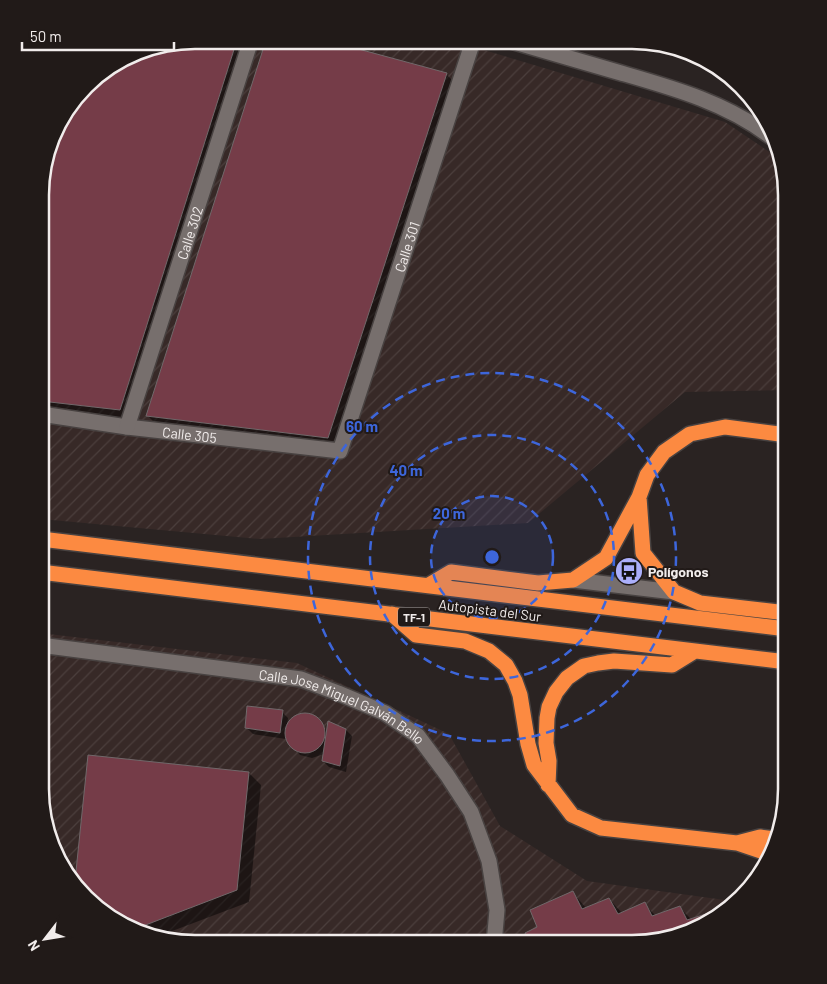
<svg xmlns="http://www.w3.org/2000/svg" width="827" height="984" viewBox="0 0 827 984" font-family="Barlow,sans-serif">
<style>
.industrial{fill:url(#industrial-furrows)}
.shadow{fill:#0007}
.building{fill:#753c48;stroke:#71686a}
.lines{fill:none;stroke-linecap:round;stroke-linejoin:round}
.minor-casing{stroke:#484241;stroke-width:18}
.highway-casing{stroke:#484241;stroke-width:18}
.minor{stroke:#776f6d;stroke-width:15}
.highway{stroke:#fc8a41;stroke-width:15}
.ring{fill:none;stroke:#3d66db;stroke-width:2.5;stroke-dasharray:9 6}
.labels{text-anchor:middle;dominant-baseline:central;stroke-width:4;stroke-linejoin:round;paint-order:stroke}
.shield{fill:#211a18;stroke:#b3adac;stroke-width:1}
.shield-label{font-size:12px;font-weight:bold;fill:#f1eceb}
.street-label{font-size:14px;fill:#f1eceb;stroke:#211a18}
.poi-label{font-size:14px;font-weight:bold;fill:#f1eceb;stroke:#211a18;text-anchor:start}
.rim{fill:none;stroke:#f1eceb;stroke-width:2.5}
.centre{fill:#3d66db;stroke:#211a18;stroke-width:2.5}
.ring-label{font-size:15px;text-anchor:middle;font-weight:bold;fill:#3d66db;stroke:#211a18;stroke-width:4;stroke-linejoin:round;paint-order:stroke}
</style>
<defs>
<pattern id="industrial-furrows" width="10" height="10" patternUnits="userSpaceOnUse" patternTransform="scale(1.25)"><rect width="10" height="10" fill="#372927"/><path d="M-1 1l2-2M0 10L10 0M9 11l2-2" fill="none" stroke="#4b3e3c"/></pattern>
</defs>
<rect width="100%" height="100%" fill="#2a2322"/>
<!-- industrial -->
<path class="industrial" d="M195,40L454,41L725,122L777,157L787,194V390L685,392L528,523L260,539L41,519V174L61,118L93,78L145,48Z
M40,633L297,663L449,734L500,826L587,881L732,901L710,923L642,944H184L117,923L61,867L40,790Z"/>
<!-- shadow -->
<path class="shadow" d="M195,40H253L132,422L41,411V174L61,118L93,78L145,48Z
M321,40L447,75L459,87L340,449L159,427L147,415Z
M282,712L288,718L287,727L291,721L301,715L314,716L328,732L346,730L352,736L346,772L329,767L323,761L324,754L312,758L300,755L286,736V739L253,734L247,728Z
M89,756L249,773L261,785L249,902L159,936L117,923L76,882Z
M572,892L587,909L609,899L622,913L644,904L656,916L680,908L692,920L712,913L716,917L710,923L642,944L539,927Z"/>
<!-- building -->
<path class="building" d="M195,40H237L120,410L41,401V174L61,118L93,78L145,48Z
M266,40H325L447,73L328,438L146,416Z
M247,706L283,710L280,733L245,728Z
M285 733a20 20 0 1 1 40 0a20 20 0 1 1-40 0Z
M328,721L346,729L340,766L322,761Z
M88,755L249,772L237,890L135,929L117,923L75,881Z
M573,891L582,909L609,898L618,914L645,902L652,916L680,906L687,920L712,912L715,918L710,923L642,944H529L525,933L537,927L530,910Z"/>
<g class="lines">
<defs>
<g id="minor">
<path d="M511,41C548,52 584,62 621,73C673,88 727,103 771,137"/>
<path id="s1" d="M41,414L127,427L340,451L473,41"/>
<path id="s2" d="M127,427L251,40"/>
<path d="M573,580L674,592"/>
<path id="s3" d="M40,645L301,679L338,693L385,713L418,736L447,775L471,812L489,861L497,910L494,944"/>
</g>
<path id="highway" d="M639,497L643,553L674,592L700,603L787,613
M41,539L787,629
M40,572L787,662
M429,585L451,572L538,583L573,580L606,558L639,497L647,475L664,452L690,434L725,427L787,435
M392,614L416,635L465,641L489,651L506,665L515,681L520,695L528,744L534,765L572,815L601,828L737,843L770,854
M548,785L549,761L546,743L547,718L549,707L556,692L567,678L584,666L598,663L614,661L672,665L693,652
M737,843L760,837L775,839"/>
</defs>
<!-- minor casing -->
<use href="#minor" class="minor-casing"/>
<!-- highway casing -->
<use href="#highway" class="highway-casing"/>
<!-- minor -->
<use href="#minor" class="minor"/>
<!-- highway -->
<use href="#highway" class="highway"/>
</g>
<!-- distance rings -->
<circle cx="492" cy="557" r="61" fill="#3d66db" fill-opacity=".12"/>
<g class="ring">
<circle cx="492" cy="557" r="61"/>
<circle cx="492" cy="557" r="122"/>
<circle cx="492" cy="557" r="184"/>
</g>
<!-- icons -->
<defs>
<symbol id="bus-disc" viewBox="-11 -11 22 22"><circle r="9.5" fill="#abaffb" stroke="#211a18"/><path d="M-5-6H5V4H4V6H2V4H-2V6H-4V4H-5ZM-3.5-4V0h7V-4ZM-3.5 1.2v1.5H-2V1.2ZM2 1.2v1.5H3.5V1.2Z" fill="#111"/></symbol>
</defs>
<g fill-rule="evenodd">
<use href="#bus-disc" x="613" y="555" width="32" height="32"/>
</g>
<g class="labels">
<!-- shield labels -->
<rect class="shield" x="398" y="607.5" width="32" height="19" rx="4"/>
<g class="shield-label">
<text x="414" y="617">TF-1</text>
</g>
<!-- street labels -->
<g class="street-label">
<text stroke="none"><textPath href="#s2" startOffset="204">Calle 302</textPath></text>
<text stroke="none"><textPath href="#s1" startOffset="516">Calle 301</textPath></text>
<text stroke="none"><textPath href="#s1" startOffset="150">Calle 305</textPath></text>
<text transform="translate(490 610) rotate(7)">Autopista del Sur</text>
<text stroke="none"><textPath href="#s3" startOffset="311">Calle Jose Miguel Galván Bello</textPath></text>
</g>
<!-- poi labels -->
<g class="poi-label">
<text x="648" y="571">Polígonos</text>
</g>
</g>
<!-- crop -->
<path d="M0 0H827V984H0ZM195 49H632A146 146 0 0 1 778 195V789A146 146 0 0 1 632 935H195A146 146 0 0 1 49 789V195A146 146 0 0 1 195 49Z" fill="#211a18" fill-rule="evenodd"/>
<path class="rim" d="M195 49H632A146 146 0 0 1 778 195V789A146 146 0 0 1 632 935H195A146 146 0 0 1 49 789V195A146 146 0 0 1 195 49Z"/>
<circle cx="492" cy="557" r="8" class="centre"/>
<g class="ring-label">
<text x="362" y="432">60 m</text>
<text x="406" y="476">40 m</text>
<text x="449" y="519">20 m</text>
</g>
<!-- north arrow -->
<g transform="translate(45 939) rotate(239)" stroke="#211a18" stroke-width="4" paint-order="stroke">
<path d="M0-4L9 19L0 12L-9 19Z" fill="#f1eceb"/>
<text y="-8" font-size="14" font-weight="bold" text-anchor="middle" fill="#f1eceb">N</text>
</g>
<!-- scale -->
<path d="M22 42v8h152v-8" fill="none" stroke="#f1eceb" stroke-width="2.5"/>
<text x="30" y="42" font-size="15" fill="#f1eceb" stroke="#211a18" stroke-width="4" paint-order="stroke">50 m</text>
</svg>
